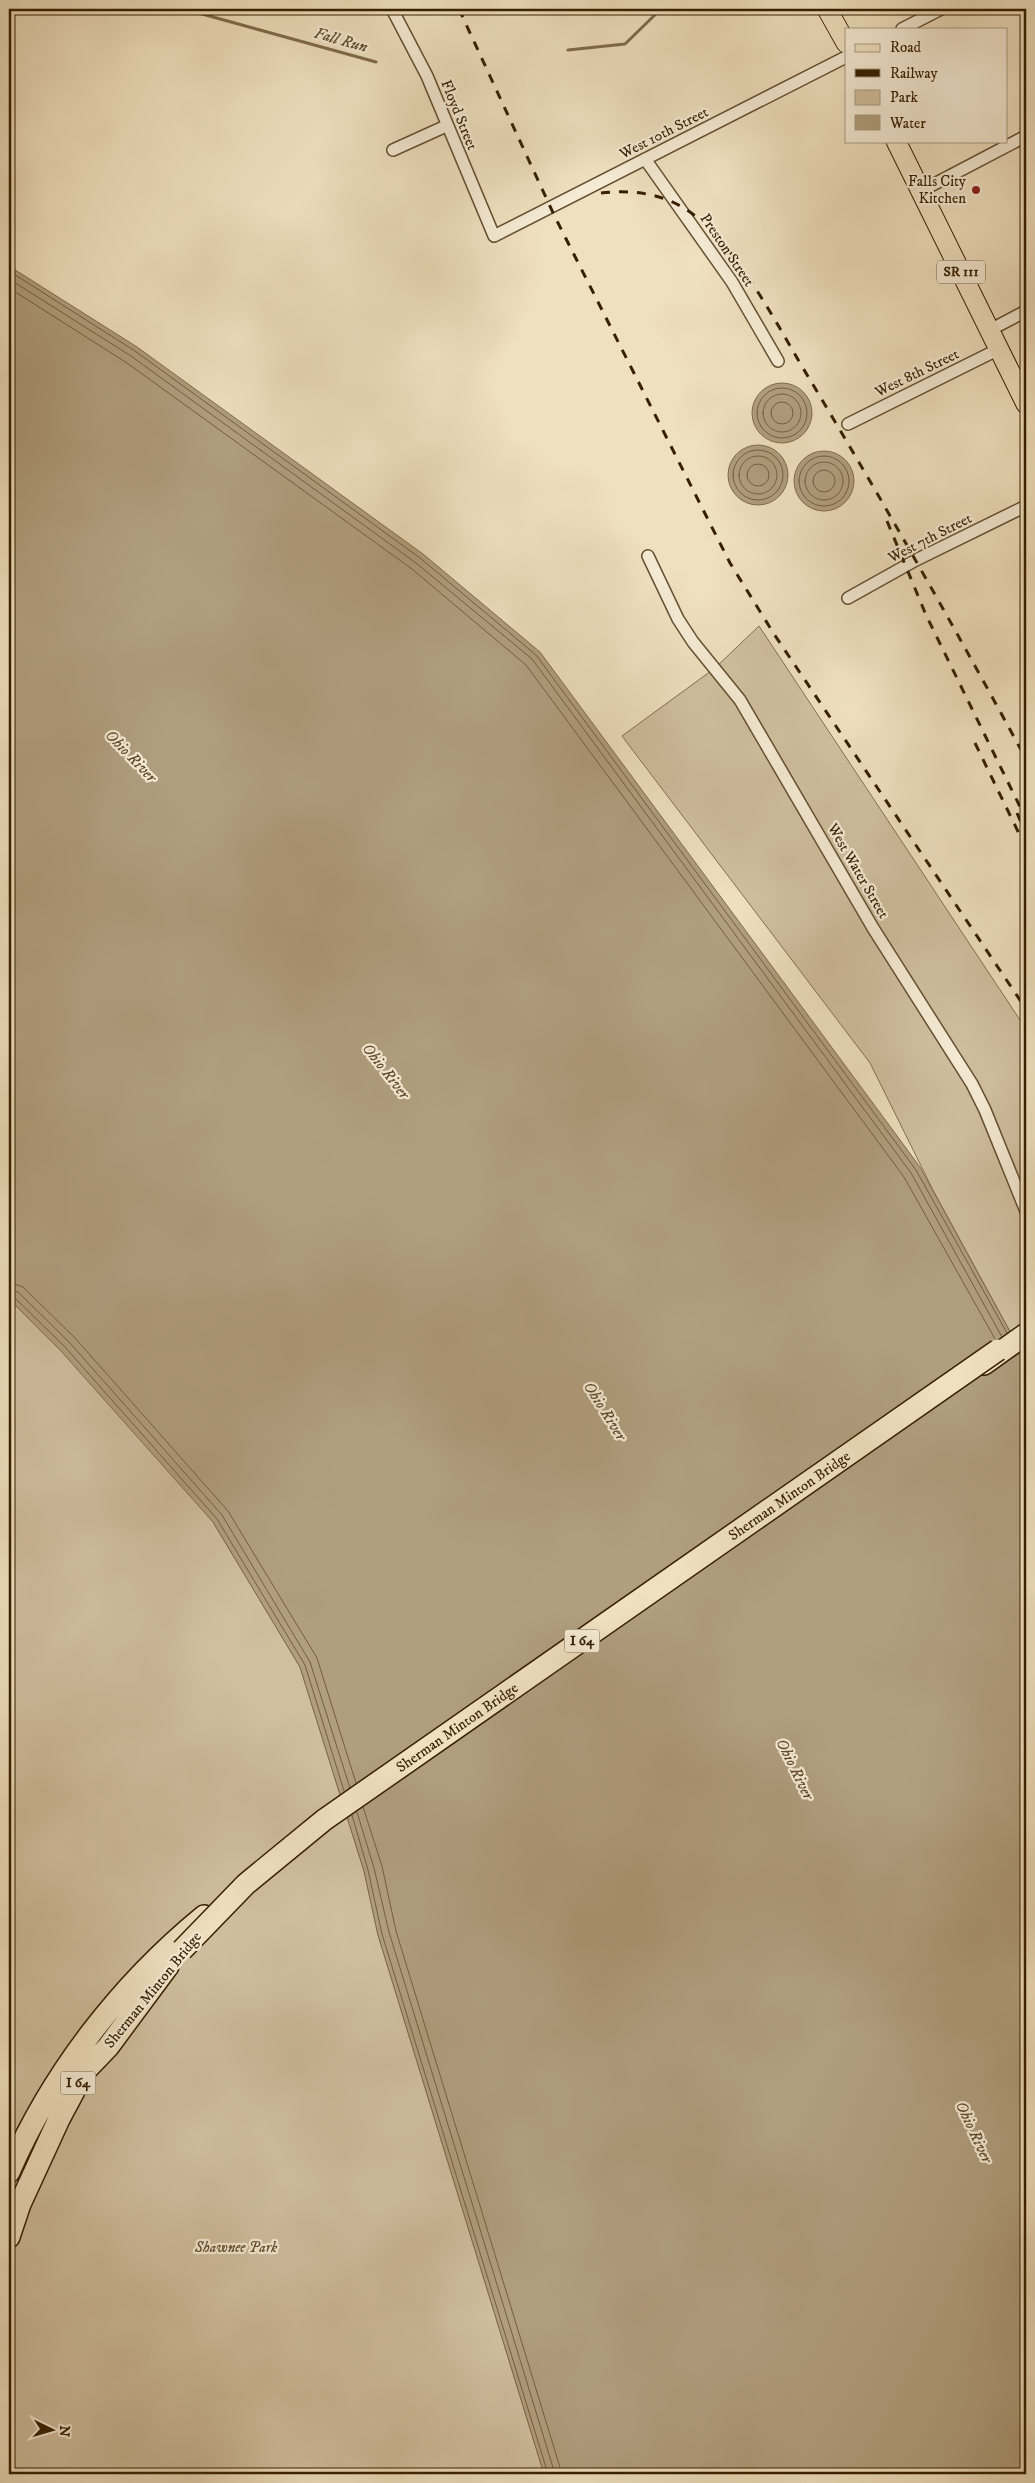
<svg xmlns="http://www.w3.org/2000/svg" width="1035" height="2483" viewBox="0 0 1035 2483" font-family="'IM FELL DW Pica',serif">
<style>
.green{fill:#d0bf9f;stroke:#846f50}
.water{fill:#b09e7e;stroke:#806b4c}
.lines{fill:none;stroke-linecap:round;stroke-linejoin:round}
.shore{stroke:#745e3f;stroke-width:1}
.stream{stroke:#806b4c;stroke-width:3}
.street-casing{stroke:#654f30;stroke-width:14}
.primary-casing{stroke:#371f00;stroke-width:21}
.highway-casing{stroke:#371f00;stroke-width:24}
.street{stroke:#f5ebd5;stroke-width:11}
.primary{stroke:#efe0bf;stroke-width:19}
.highway{stroke:#efe0bf;stroke-width:21}
.rail{stroke:#371f00;stroke-width:3;stroke-dasharray:9 9;stroke-linecap:butt}
.highway-bridge-casing{stroke:#371f00;stroke-width:24;stroke-linecap:butt}
.highway-bridge{stroke:#efe0bf;stroke-width:21}
.poi-dot{fill:#8f2418;stroke:#f5ebd5;stroke-width:2}
.labels{text-anchor:middle;dominant-baseline:central;stroke-width:4.5;stroke-linejoin:round;paint-order:stroke}
.shield{fill:#f5ebd5;stroke:#705c40;stroke-width:1}
.shield-label{font-size:14px;font-weight:bold;fill:#371f00}
.street-label{font-size:15px;fill:#371f00;stroke:#f5ebd5}
.poi-label{font-size:15px;fill:#371f00;stroke:#f5ebd5;text-anchor:end}
.park-label{font-size:15px;font-style:italic;fill:#654f30;stroke:#f5ebd5}
.water-label{font-size:16px;font-style:italic;fill:#614b2c;stroke:#f5ebd5}
</style>
<rect width="100%" height="100%" fill="#efe0bf"/>
<filter id="stains"><feTurbulence type="fractalNoise" baseFrequency=".004" numOctaves="4"/><feColorMatrix values="0 0 0 0 .2 0 0 0 0 .09 0 0 0 0 .02 0 0 0 .5 -.17"/></filter>
<radialGradient id="worn" r=".72"><stop offset=".6" stop-color="#630" stop-opacity="0"/><stop offset="1" stop-color="#630" stop-opacity=".3"/></radialGradient>
<!-- green -->
<path class="green" d="M759,626L1026,1029V1361L933,1190L870,1063L622,736L715,668Z
M9,1282L213,1522L300,1667L364,1871L378,1935L544,2474H9Z"/>
<!-- water -->
<path class="water" d="M9,266L137,347L423,554L540,652L920,1167L1026,1361V2474H544L378,1935L364,1871L300,1667L213,1522L61,1351L9,1299Z
M752 413a30 30 0 1 1 60 0a30 30 0 1 1-60 0Z
M728 475a30 30 0 1 1 60 0a30 30 0 1 1-60 0Z
M794 481a30 30 0 1 1 60 0a30 30 0 1 1-60 0Z"/>
<g class="lines">
<!-- shore -->
<path class="shore" d="M9,271L135,351L420,558L536,655L916,1170L1007,1333
M9,279L131,356L416,563L532,659L911,1173L1002,1337
M9,288L127,363L412,569L526,665L904,1177L995,1339
M757 413a25 25 0 1 1 50 0a25 25 0 1 1-50 0Z
M763 413a19 19 0 1 1 38 0a19 19 0 1 1-38 0Z
M771 413a11 11 0 1 1 22 0a11 11 0 1 1-22 0Z
M733 475a25 25 0 1 1 50 0a25 25 0 1 1-50 0Z
M799 481a25 25 0 1 1 50 0a25 25 0 1 1-50 0Z
M739 475a19 19 0 1 1 38 0a19 19 0 1 1-38 0Z
M805 481a19 19 0 1 1 38 0a19 19 0 1 1-38 0Z
M747 475a11 11 0 1 1 22 0a11 11 0 1 1-22 0Z
M813 481a11 11 0 1 1 22 0a11 11 0 1 1-22 0Z
M9,1282L23,1287L75,1338L228,1511L317,1658L356,1783
M9,1289L18,1292L70,1343L222,1515L310,1662L350,1788
M9,1296L14,1297L65,1347L217,1519L305,1665L344,1791
M363,1807L382,1866L396,1931L562,2474
M357,1812L374,1868L389,1932L555,2474
M352,1815L368,1870L382,1934L548,2474"/>
<!-- stream -->
<path class="stream" d="M184,9L376,62
M568,50L625,44L661,9"/>
<defs>
<path id="street" d="M392,9L427,76L494,236L846,57
M902,29L941,9
M393,150L446,126
M645,159L732,282L778,361
M921,191L1026,136
M990,330L1026,311
M848,424L999,349
M648,556L678,619L693,642L740,700L873,928L972,1084L985,1110L1026,1211
M848,598L916,560L1026,506"/>
<path id="primary" d="M827,9L846,43
M896,141L1026,404"/>
<path id="highway" d="M984,1364L1026,1334
M9,2172C52,2073 121,1984 204,1916
M9,2237L20,2204L59,2119L84,2072L108,2047L168,1966"/>
</defs>
<!-- street casing -->
<use href="#street" class="street-casing"/>
<!-- primary casing -->
<use href="#primary" class="primary-casing"/>
<!-- highway casing -->
<use href="#highway" class="highway-casing"/>
<!-- street -->
<use href="#street" class="street"/>
<!-- primary -->
<use href="#primary" class="primary"/>
<!-- highway -->
<use href="#highway" class="highway"/>
<!-- rail -->
<path class="rail" d="M459,9L555,217L730,563L774,634L1026,1009
M601,193C634,189 667,194 694,215C739,249 779,329 809,378C884,503 956,630 1026,759
M887,521L926,615L1026,819
M975,743L1026,848
M1017,813L1026,834"/>
<defs>
<g id="highway-bridge">
<path id="s1" d="M182,1950L246,1884L324,1820L998,1350"/>
</g>
</defs>
<!-- highway-bridge casing -->
<use href="#highway-bridge" class="highway-bridge-casing"/>
<!-- highway-bridge -->
<use href="#highway-bridge" class="highway-bridge"/>
</g>
<!-- markers -->
<circle class="poi-dot" cx="976" cy="190" r="5"/>
<g class="labels">
<!-- shield labels -->
<g class="shield">
<rect x="937" y="260.5" width="48" height="23" rx="4"/>
<rect x="564.5" y="1629.5" width="35" height="23" rx="4"/>
<rect x="60.5" y="2071.5" width="35" height="23" rx="4"/>
</g>
<g class="shield-label">
<text x="961" y="272">SR 111</text>
<text x="582" y="1641">I 64</text>
<text x="78" y="2083">I 64</text>
</g>
<!-- street labels -->
<g class="street-label">
<text transform="translate(459 115) rotate(68)">Floyd Street</text>
<text transform="translate(664 133) rotate(-27)">West 10th Street</text>
<text transform="translate(727 250) rotate(56)">Preston Street</text>
<text transform="translate(917 373) rotate(-26)">West 8th Street</text>
<text transform="translate(930 538) rotate(-27)">West 7th Street</text>
<text transform="translate(858 871) rotate(60)">West Water Street</text>
<text stroke="none"><textPath href="#s1" startOffset="760">Sherman Minton Bridge</textPath></text>
<text stroke="none"><textPath href="#s1" startOffset="355">Sherman Minton Bridge</textPath></text>
<text transform="translate(153 1990) rotate(-51)">Sherman Minton Bridge</text>
</g>
<!-- poi labels -->
<g class="poi-label">
<text x="966" y="181">Falls City<tspan x="966" dy="17">Kitchen</tspan></text>
</g>
<!-- park labels -->
<g class="park-label">
<text x="236" y="2247">Shawnee Park</text>
</g>
<!-- water labels -->
<g class="water-label">
<text transform="translate(341 40) rotate(16)">Fall Run</text>
<text transform="translate(131 756) rotate(46)">Ohio River</text>
<text transform="translate(386 1071) rotate(52)">Ohio River</text>
<text transform="translate(605 1411) rotate(58)">Ohio River</text>
<text transform="translate(795 1769) rotate(64)">Ohio River</text>
<text transform="translate(974 2132) rotate(65)">Ohio River</text>
</g>
</g>
<!-- margin -->
<rect width="1035" height="2483" fill="none" stroke="#efe0bf" stroke-width="30"/>
<rect x="10" y="10" width="1015" height="2463" fill="none" stroke="#371f00" stroke-width="2.5"/>
<rect x="15" y="15" width="1005" height="2453" fill="none" stroke="#371f00"/>
<!-- legend -->
<rect x="845" y="28" width="162" height="115" fill="#f5ebd5" stroke="#a99980"/>
<rect x="855" y="44" width="25" height="8" fill="#efe0bf" stroke="#a99980"/>
<text x="890" y="52" font-size="15" fill="#371f00">Road</text>
<rect x="855" y="69" width="25" height="8" fill="#371f00" stroke="#a99980"/>
<text x="890" y="78" font-size="15" fill="#371f00">Railway</text>
<rect x="855" y="90" width="25" height="15" fill="#d0bf9f" stroke="#a99980"/>
<text x="890" y="102" font-size="15" fill="#371f00">Park</text>
<rect x="855" y="115" width="25" height="15" fill="#b09e7e" stroke="#a99980"/>
<text x="890" y="128" font-size="15" fill="#371f00">Water</text>
<!-- north arrow -->
<g transform="translate(52 2430) rotate(95)" stroke="#f5ebd5" stroke-width="4" paint-order="stroke">
<path d="M0-4L9 19L0 12L-9 19Z" fill="#371f00"/>
<text y="-8" font-size="14" font-weight="bold" text-anchor="middle" fill="#371f00">N</text>
</g>
<rect width="100%" height="100%" filter="url(#stains)"/>
<rect width="100%" height="100%" fill="url(#worn)"/>
</svg>
